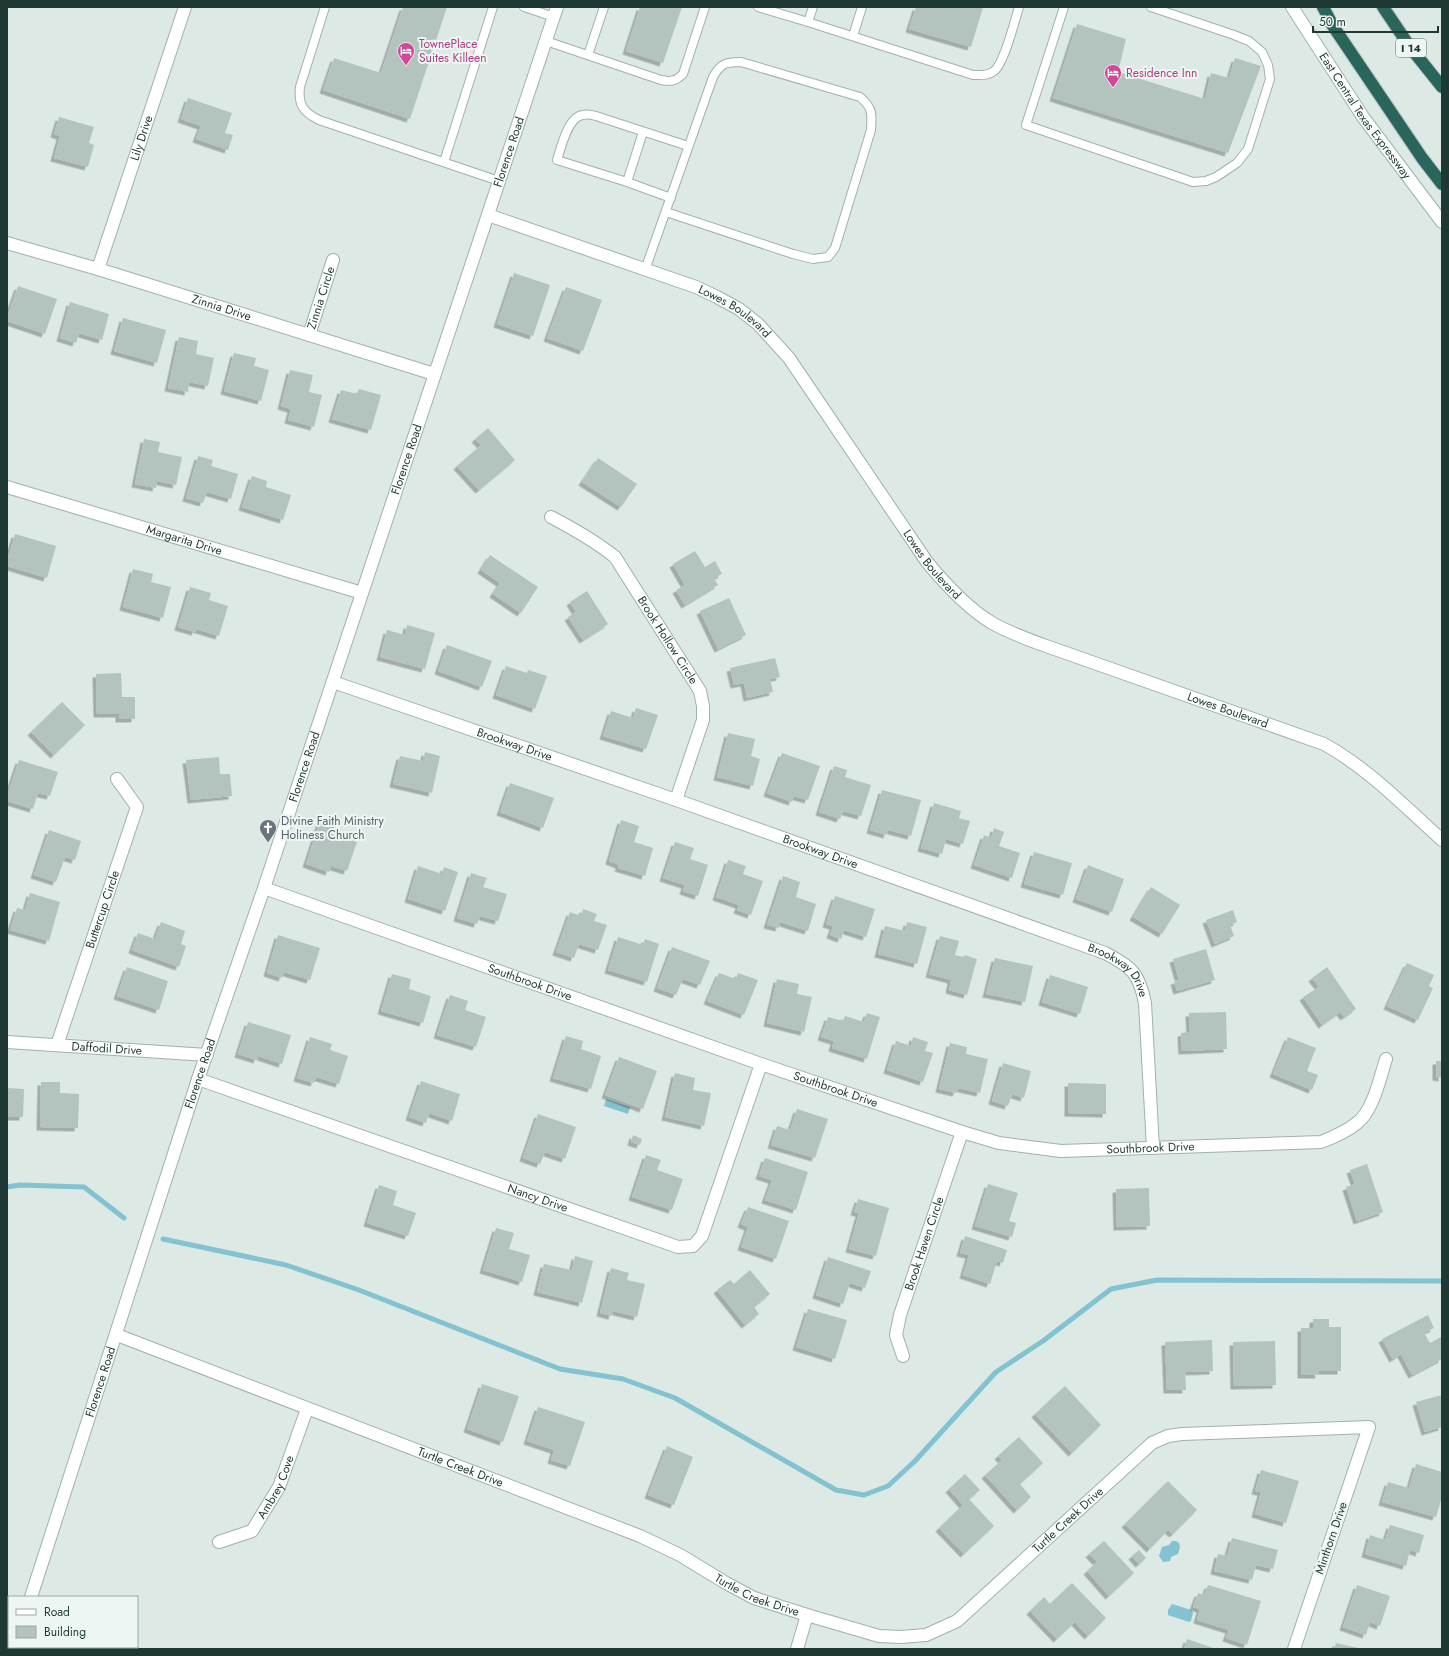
<svg xmlns="http://www.w3.org/2000/svg" width="1449" height="1656" viewBox="0 0 1449 1656" font-family="Jost,sans-serif">
<style>
.water{fill:#82c2d1}
.lines{fill:none;stroke-linecap:round;stroke-linejoin:round}
.stream{stroke:#82c2d1;stroke-width:5}
.building{fill:#b2c4bd;filter:url(#shadow)}
.service-casing{stroke:#a0b1ab;stroke-width:10}
.minor-casing{stroke:#a0b1ab;stroke-width:14}
.tertiary-casing{stroke:#a0b1ab;stroke-width:14}
.secondary-casing{stroke:#9cb5ad;stroke-width:14}
.motorway-casing{stroke:#bcc4c2;stroke-width:14}
.service{stroke:#fff;stroke-width:8}
.minor{stroke:#fff;stroke-width:12}
.tertiary{stroke:#fff;stroke-width:12}
.secondary{stroke:#fff;stroke-width:12}
.motorway{stroke:#2a655b;stroke-width:12}
.labels{text-anchor:middle;dominant-baseline:central;stroke-width:4;stroke-linejoin:round;paint-order:stroke}
.shield{fill:#edf6f2;stroke:#5c726c;stroke-width:1}
.shield-label{font-size:11px;font-weight:bold;fill:#1e3933}
.hotel-label{font-size:12px;fill:#b23c85;stroke:#edf6f2;text-anchor:start}
.street-label{font-size:12px;fill:#1e3933;stroke:#edf6f2}
.worship-label{font-size:12px;fill:#5b616d;stroke:#edf6f2;text-anchor:start}
</style>
<defs>
<filter id="shadow"><feDropShadow dx="-3.5" dy="3.5" stdDeviation="0" flood-color="#0004"/></filter>
</defs>
<rect width="100%" height="100%" fill="#dde9e4"/>
<!-- water -->
<path class="water" d="M606,1099L630,1107L628,1114L604,1106Z
M1172,1541H1176L1179,1543L1180,1547L1178,1554L1171,1557L1170,1561L1163,1562L1159,1556L1162,1547L1169,1545Z
M1172,1604L1191,1610L1193,1613L1191,1621L1189,1622L1168,1615V1610Z"/>
<g class="lines">
<!-- stream -->
<path class="stream" d="M7,1187L20,1185L84,1187L124,1218
M163,1239L286,1265L359,1290L560,1369L623,1379L675,1398L836,1490L864,1495L888,1486L915,1461L996,1372L1043,1341L1111,1289L1157,1280L1442,1281"/>
</g>
<!-- building -->
<path class="building" d="M403,7H447L410,119L323,90L334,58L381,73Z
M640,7H682L663,63L626,51Z
M916,7H983L971,47L909,29Z
M1077,24L1126,39L1118,72L1205,99L1211,73L1229,78L1235,58L1261,66L1228,153L1053,98Z
M188,98L232,113L225,133L233,135L228,150L196,139L201,126L181,119Z
M59,117L94,127L89,143L94,145L88,167L54,158L60,136L54,134Z
M514,273L550,285L533,336L497,324Z
M18,286L57,299L45,334L7,321V317Z
M566,287L602,300L583,351L547,338Z
M70,302L109,314L102,340L79,333L76,343L60,338Z
M123,318L166,330L157,363L114,351Z
M179,337L198,341L196,354L214,358L208,386L189,382L188,392L168,388Z
M234,353L256,358L254,366L269,370L261,401L224,391Z
M290,370L313,375L309,392L322,395L314,427L288,420L291,409L281,406Z
M359,389L381,395L371,430L332,419L341,390L357,394Z
M488,428L515,460L479,490L457,466L481,445L475,439Z
M144,439L160,442L158,452L182,457L176,485L157,481L156,488L135,484Z
M198,456L213,460L211,466L238,474L231,499L207,492L203,503L186,498Z
M598,458L637,484L621,507L582,482Z
M252,476L267,481L266,487L291,495L283,520L242,507Z
M15,534L56,546L47,578L7,566V561Z
M695,551L705,567L715,561L722,574L714,578L718,585L685,605L676,590L685,585L673,564Z
M490,555L538,587L521,613L493,594L500,583L481,570Z
M133,569L153,574L151,582L171,587L163,618L123,607Z
M190,587L211,593L209,600L228,606L219,636L196,629L195,632L178,627Z
M587,591L608,624L583,640L568,617L576,612L570,602Z
M729,598L746,635L718,649L700,611Z
M407,625L435,633L425,669L380,657L387,630L405,635Z
M447,645L492,661L482,687L438,671Z
M775,658L780,677L770,679L773,692L747,698L744,683L734,685L730,668Z
M506,666L527,673L528,670L547,676L535,709L496,695Z
M121,673L122,697H135V719H119V714H97L96,674Z
M62,702L85,725L54,755L31,732Z
M636,708L658,715L646,749L603,736L611,711L633,718Z
M728,733L755,739L751,756L760,759L753,786L717,777Z
M425,752L440,756L432,793L393,784L400,756L423,761Z
M782,753L820,766L808,800L794,796L792,802L767,793Z
M219,757L220,774H230L232,796L191,800L186,760Z
M19,760L58,772L50,796L38,793L33,809L7,801V796Z
M834,766L847,770L845,777L871,785L861,816L843,811L840,819L819,812Z
M510,783L554,798L543,828L500,812Z
M882,790L921,800L911,836L888,830L887,835L870,830Z
M934,803L961,811L959,818L970,821L963,844L946,839L942,854L921,848Z
M621,820L639,826L634,842L653,848L645,876L618,868L619,865L609,861Z
M320,821L335,826L332,834L357,842L347,871L331,866L329,872L306,864Z
M994,828L1004,832L999,846L1020,853L1012,878L974,865L984,835L991,838Z
M49,830L81,841L75,860L65,857L56,882L34,875Z
M675,842L694,848L690,859L708,865L698,896L683,891L685,885L663,878Z
M1034,852L1072,863L1063,895L1024,884Z
M728,860L746,866L743,874L763,881L751,915L737,910L739,905L716,897Z
M1088,865L1124,879L1112,912L1076,899Z
M418,866L442,874L444,867L458,872L445,911L408,899Z
M471,873L487,878L483,887L507,894L498,921L480,916L477,924L457,918Z
M783,876L800,882L796,897L816,904L808,931L780,922L779,928L767,925Z
M1151,887L1180,905L1162,934L1133,917Z
M30,893L60,902L49,941L10,930L17,908L25,910Z
M835,896L875,909L866,937L844,930L841,939L830,935L833,926L826,924Z
M583,909L597,914L594,921L607,925L598,950L579,944L574,958L556,952L570,912L581,916Z
M1233,910L1237,922L1230,925L1234,936L1215,944L1206,920Z
M161,922L185,931L181,944L186,946L179,967L132,950L138,933L155,939Z
M907,922L927,927L917,964L878,954L885,926L905,931Z
M278,935L320,948L310,980L284,972L282,978L267,973Z
M940,936L959,941L955,955L964,957V955L977,959L967,995L949,990L951,980L929,974Z
M618,937L643,945L645,939L659,944L647,982L608,970Z
M672,947L710,961L700,985L683,979L676,995L657,988Z
M1206,949L1215,980L1177,991L1174,981L1179,980L1173,959Z
M995,958L1033,966L1025,1002L986,994Z
M1407,963L1434,975L1429,986L1433,988L1418,1020L1387,1006Z
M127,967L168,981L159,1010L117,996Z
M1327,967L1356,1009L1344,1017L1340,1012L1322,1025L1303,997L1319,987L1312,978Z
M719,973L736,979L738,973L758,980L744,1015L707,1001Z
M392,974L411,979L409,989L431,996L423,1023L381,1011Z
M1050,975L1088,987L1080,1014L1042,1002Z
M777,979L799,984L797,994L812,997L804,1032L767,1023Z
M450,995L468,1001L465,1010L486,1017L476,1047L437,1035Z
M1226,1012L1227,1049L1182,1051L1181,1033L1190,1032L1189,1013Z
M867,1013L880,1017L867,1059L832,1048L834,1041L821,1037L828,1017L843,1021L845,1016L864,1022Z
M248,1022L291,1035L282,1064L258,1056L257,1060L238,1054Z
M566,1036L583,1041L581,1049L601,1056L591,1089L553,1078Z
M310,1037L332,1044L330,1050L348,1056L339,1084L316,1077L314,1083L297,1078Z
M913,1037L928,1042L925,1051L933,1053L923,1082L887,1070L896,1041L911,1046Z
M1288,1037L1316,1048L1307,1071L1318,1075L1312,1090L1273,1074Z
M950,1043L967,1047L966,1054L988,1059L980,1093L958,1088L956,1093L939,1089Z
M619,1057L657,1071L643,1109L605,1095Z
M1436,1061H1442V1078L1436,1077Z
M1003,1063L1031,1071L1024,1098L1012,1094L1008,1106L992,1101Z
M675,1073L695,1078L693,1090L711,1093L704,1126L665,1117Z
M421,1081L460,1094L452,1121L429,1113L426,1123L409,1117Z
M41,1082H60V1093L79,1094L78,1128L40,1127Z
M1068,1083L1106,1084V1114L1068,1113Z
M7,1088L24,1089L23,1117H7Z
M797,1109L828,1119L815,1158L771,1145L777,1126L790,1130Z
M538,1114L576,1127L565,1159L545,1152L540,1164L523,1158Z
M633,1135L642,1139L640,1145L631,1142Z
M646,1155L661,1160L657,1170L683,1179L672,1210L632,1197Z
M765,1158L808,1172L796,1210L765,1200L772,1180L759,1176Z
M1367,1164L1383,1212L1357,1221L1346,1187L1355,1184L1350,1170Z
M988,1184L1018,1193L1009,1221L1016,1223L1012,1237L975,1226Z
M379,1185L397,1191L393,1205L416,1213L408,1236L367,1223Z
M1149,1188L1150,1226L1117,1227L1116,1189Z
M858,1199L889,1208L876,1256L849,1249L859,1213L854,1212Z
M748,1207L789,1221L776,1259L741,1247L748,1227L741,1224Z
M496,1228L514,1233L509,1249L530,1255L522,1282L483,1270Z
M965,1236L1007,1250L1003,1263L997,1261L990,1284L963,1275L969,1255L960,1253Z
M575,1256L593,1261L582,1303L537,1292L544,1264L572,1270Z
M828,1257L871,1271L865,1288L850,1283L843,1304L816,1295Z
M611,1268L629,1273L627,1280L645,1284L637,1317L613,1311L612,1316L600,1313Z
M750,1270L770,1294L754,1307L759,1314L745,1325L717,1290L730,1280L734,1284Z
M808,1309L847,1320L835,1359L796,1347Z
M1428,1315L1434,1328L1424,1333L1430,1343L1441,1337L1442,1359L1412,1375L1401,1354L1393,1359L1382,1339Z
M1313,1319H1329V1327H1341V1371H1318L1319,1375H1301V1328H1313Z
M1212,1340L1213,1371L1185,1372L1186,1390H1167L1165,1342Z
M1275,1341L1276,1385L1234,1386L1233,1342Z
M482,1384L519,1396L503,1442L467,1429Z
M1065,1386L1101,1425L1072,1453L1035,1414Z
M1442,1395V1427L1425,1432L1416,1402Z
M538,1407L585,1422L570,1466L551,1460L554,1450L527,1441Z
M1019,1437L1043,1463L1020,1484L1031,1497L1017,1510L985,1475L1002,1460L998,1456Z
M667,1446L693,1457L674,1505L648,1495Z
M1416,1464L1442,1472V1497L1436,1517L1382,1502L1388,1482L1409,1488Z
M1261,1470L1299,1481L1286,1523L1255,1514L1261,1492L1255,1491Z
M965,1474L980,1490L969,1499L994,1526L964,1554L939,1528L963,1505L949,1489Z
M1168,1481L1197,1510L1173,1534L1168,1530L1150,1549L1125,1524Z
M1390,1525L1424,1535L1419,1553L1410,1550L1406,1566L1365,1554L1370,1535L1385,1540Z
M1232,1538L1278,1550L1273,1569L1256,1565L1252,1580L1214,1571L1218,1554L1227,1556Z
M1104,1541L1134,1573L1109,1596L1087,1571L1097,1562L1089,1554Z
M1139,1550L1146,1558L1139,1564L1132,1556Z
M1072,1583L1106,1618L1088,1636L1075,1622L1057,1639L1030,1611L1044,1597L1050,1604Z
M1208,1585L1261,1601L1247,1645L1226,1638L1229,1630L1197,1620L1200,1609L1193,1607L1198,1593L1204,1595Z
M1357,1585L1390,1596L1380,1626L1370,1622L1366,1635L1343,1627Z
M1187,1639L1216,1649H1184Z
M1336,1643L1358,1648V1649H1334Z"/>
<g class="lines">
<defs>
<path id="service" d="M325,7L300,87C298,105 303,112 319,120L499,181
M524,7L554,17
M758,7L808,22L973,75C980,75 988,76 994,71C1004,64 1015,20 1019,7
M1064,7L1026,125L1193,182L1206,181L1216,177L1237,163L1248,149L1270,79L1268,65L1262,52L1249,41L1234,35L1151,7
M808,22L813,7
M853,36L862,7
M546,41L661,80C671,82 676,81 683,74L705,7
M588,55L604,7
M444,162L493,7
M627,182L643,132
M671,198L627,182L557,160C561,148 568,116 583,115C587,114 592,115 596,116L688,146
M645,270L713,77C721,63 726,62 741,62L860,97C873,108 872,114 871,130L835,248L828,257L813,259L793,254L666,212
M7,1613L9,1614"/>
<g id="minor">
<path id="s1" d="M488,215L696,287L717,297L739,309L758,324L789,358L927,562C946,585 967,608 992,623C1010,633 1029,640 1049,647L1324,744C1369,769 1404,806 1442,840"/>
<path id="s2" d="M7,243L98,269L434,374"/>
<path id="s3" d="M98,269L185,7"/>
<path id="s4" d="M309,335L333,260"/>
<path id="s5" d="M7,487L362,593"/>
<path id="s6" d="M551,517C574,529 595,541 615,557L700,691L703,706V720L676,800"/>
<path id="s7" d="M333,682L676,800L1105,953C1132,967 1139,973 1145,1003L1153,1148"/>
<path id="s8" d="M264,888L761,1064L962,1132L999,1143L1061,1151L1321,1142C1334,1137 1346,1132 1357,1123C1373,1111 1380,1078 1386,1059"/>
<path id="s9" d="M7,1042L207,1055"/>
<path id="s10" d="M57,1045L137,807L117,779"/>
<path id="s11" d="M198,1079L678,1247L693,1246L702,1236L761,1064"/>
<path id="s12" d="M117,1335L640,1536L680,1555L726,1583L754,1598L807,1615L879,1636L901,1637L926,1635L957,1621L1152,1443L1168,1436L1182,1434L1369,1427L1294,1649"/>
<path id="s13" d="M903,1356L896,1335L900,1315L962,1132"/>
<path id="s14" d="M219,1542L252,1531L279,1487L307,1409"/>
<path d="M797,1649L807,1615"/>
</g>
<g id="tertiary">
<path id="s15" d="M31,1597L198,1079L264,888L557,7"/>
<path d="M15,1649V1647"/>
</g>
<g id="secondary">
<path id="s16" d="M1292,7L1363,117L1442,222"/>
</g>
<path id="motorway" d="M1323,7L1333,26L1422,158L1442,184
M1383,7L1410,47L1442,87"/>
</defs>
<!-- service casing -->
<use href="#service" class="service-casing"/>
<!-- minor casing -->
<use href="#minor" class="minor-casing"/>
<!-- tertiary casing -->
<use href="#tertiary" class="tertiary-casing"/>
<!-- secondary casing -->
<use href="#secondary" class="secondary-casing"/>
<!-- motorway casing -->
<use href="#motorway" class="motorway-casing"/>
<!-- service -->
<use href="#service" class="service"/>
<!-- minor -->
<use href="#minor" class="minor"/>
<!-- tertiary -->
<use href="#tertiary" class="tertiary"/>
<!-- secondary -->
<use href="#secondary" class="secondary"/>
<!-- motorway -->
<use href="#motorway" class="motorway"/>
</g>
<!-- icons -->
<defs>
<symbol id="hotel-pin" viewBox="-11 -11 22 30"><path d="M0 17L-7.5 6A9.5 9.5 0 1 1 7.5 6Z" fill="#d1479c" stroke="#edf6f2"/><path d="M-6-4.5h1.5V1H6V5H4.5V3h-9V5H-6ZM-4 0a1.8 1.8 0 1 1 3.6 0ZM.5 0V-2.5h3Q6-2.5 6 0Z" fill="#fff"/></symbol>
<symbol id="church-pin" viewBox="-11 -11 22 30"><path d="M0 17L-7.5 6A9.5 9.5 0 1 1 7.5 6Z" fill="#6b7280" stroke="#edf6f2"/><path d="M-1.2-6h2.4v3.5h3.3v2.4h-3.3V6h-2.4V-.1h-3.3v-2.4h3.3Z" fill="#fff"/></symbol>
</defs>
<g fill-rule="evenodd">
<use href="#hotel-pin" x="396" y="41" width="20" height="27"/>
<use href="#hotel-pin" x="1103" y="63" width="20" height="27"/>
<use href="#church-pin" x="258" y="818" width="20" height="27"/>
</g>
<g class="labels">
<!-- shield labels -->
<rect class="shield" x="1396" y="39" width="30" height="18" rx="3"/>
<g class="shield-label">
<text x="1411" y="48">I 14</text>
</g>
<!-- hotel labels -->
<g class="hotel-label">
<text x="419" y="44">TownePlace<tspan x="419" dy="14">Suites Killeen</tspan></text>
<text x="1126" y="73">Residence Inn</text>
</g>
<!-- street labels -->
<g class="street-label">
<text stroke="none"><textPath href="#s16" startOffset="131">East Central Texas Expressway</textPath></text>
<text stroke="none"><textPath href="#s3" startOffset="138">Lily Drive</textPath></text>
<text stroke="none"><textPath href="#s15" startOffset="1522">Florence Road</textPath></text>
<text stroke="none"><textPath href="#s4" startOffset="39">Zinnia Circle</textPath></text>
<text stroke="none"><textPath href="#s2" startOffset="224">Zinnia Drive</textPath></text>
<text stroke="none"><textPath href="#s1" startOffset="266">Lowes Boulevard</textPath></text>
<text stroke="none"><textPath href="#s15" startOffset="1198">Florence Road</textPath></text>
<text stroke="none"><textPath href="#s5" startOffset="185">Margarita Drive</textPath></text>
<text stroke="none"><textPath href="#s1" startOffset="590">Lowes Boulevard</textPath></text>
<text stroke="none"><textPath href="#s6" startOffset="174">Brook Hollow Circle</textPath></text>
<text stroke="none"><textPath href="#s1" startOffset="926">Lowes Boulevard</textPath></text>
<text stroke="none"><textPath href="#s7" startOffset="192">Brookway Drive</textPath></text>
<text stroke="none"><textPath href="#s15" startOffset="874">Florence Road</textPath></text>
<text stroke="none"><textPath href="#s7" startOffset="516">Brookway Drive</textPath></text>
<text stroke="none"><textPath href="#s10" startOffset="143">Buttercup Circle</textPath></text>
<text stroke="none"><textPath href="#s7" startOffset="840">Brookway Drive</textPath></text>
<text stroke="none"><textPath href="#s8" startOffset="282">Southbrook Drive</textPath></text>
<text stroke="none"><textPath href="#s9" startOffset="100">Daffodil Drive</textPath></text>
<text stroke="none"><textPath href="#s15" startOffset="550">Florence Road</textPath></text>
<text stroke="none"><textPath href="#s8" startOffset="606">Southbrook Drive</textPath></text>
<text stroke="none"><textPath href="#s8" startOffset="930">Southbrook Drive</textPath></text>
<text stroke="none"><textPath href="#s11" startOffset="360">Nancy Drive</textPath></text>
<text stroke="none"><textPath href="#s13" startOffset="118">Brook Haven Circle</textPath></text>
<text stroke="none"><textPath href="#s15" startOffset="226">Florence Road</textPath></text>
<text stroke="none"><textPath href="#s12" startOffset="368">Turtle Creek Drive</textPath></text>
<text stroke="none"><textPath href="#s14" startOffset="85">Ambrey Cove</textPath></text>
<text stroke="none"><textPath href="#s12" startOffset="1052">Turtle Creek Drive</textPath></text>
<text transform="translate(1331 1538) rotate(-71)">Minthorn Drive</text>
<text stroke="none"><textPath href="#s12" startOffset="692">Turtle Creek Drive</textPath></text>
</g>
<!-- worship labels -->
<g class="worship-label">
<text x="281" y="821">Divine Faith Ministry<tspan x="281" dy="14">Holiness Church</tspan></text>
</g>
</g>
<!-- border -->
<rect width="1449" height="1656" fill="none" stroke="#1e3933" stroke-width="16"/>
<!-- legend -->
<rect x="8" y="1596" width="130" height="52" fill="#edf6f2" stroke="#9aaaa6"/>
<rect x="16" y="1609" width="20" height="6" fill="#ffffff" stroke="#9aaaa6"/>
<text x="44" y="1616" font-size="12" fill="#1e3933">Road</text>
<rect x="16" y="1626" width="20" height="12" fill="#b2c4bd" stroke="#9aaaa6"/>
<text x="44" y="1636" font-size="12" fill="#1e3933">Building</text>
<!-- scale -->
<path d="M1313 26v6h125v-6" fill="none" stroke="#1e3933" stroke-width="2"/>
<text x="1319" y="26" font-size="12" fill="#1e3933" stroke="#edf6f2" stroke-width="3" paint-order="stroke">50 m</text>
</svg>
